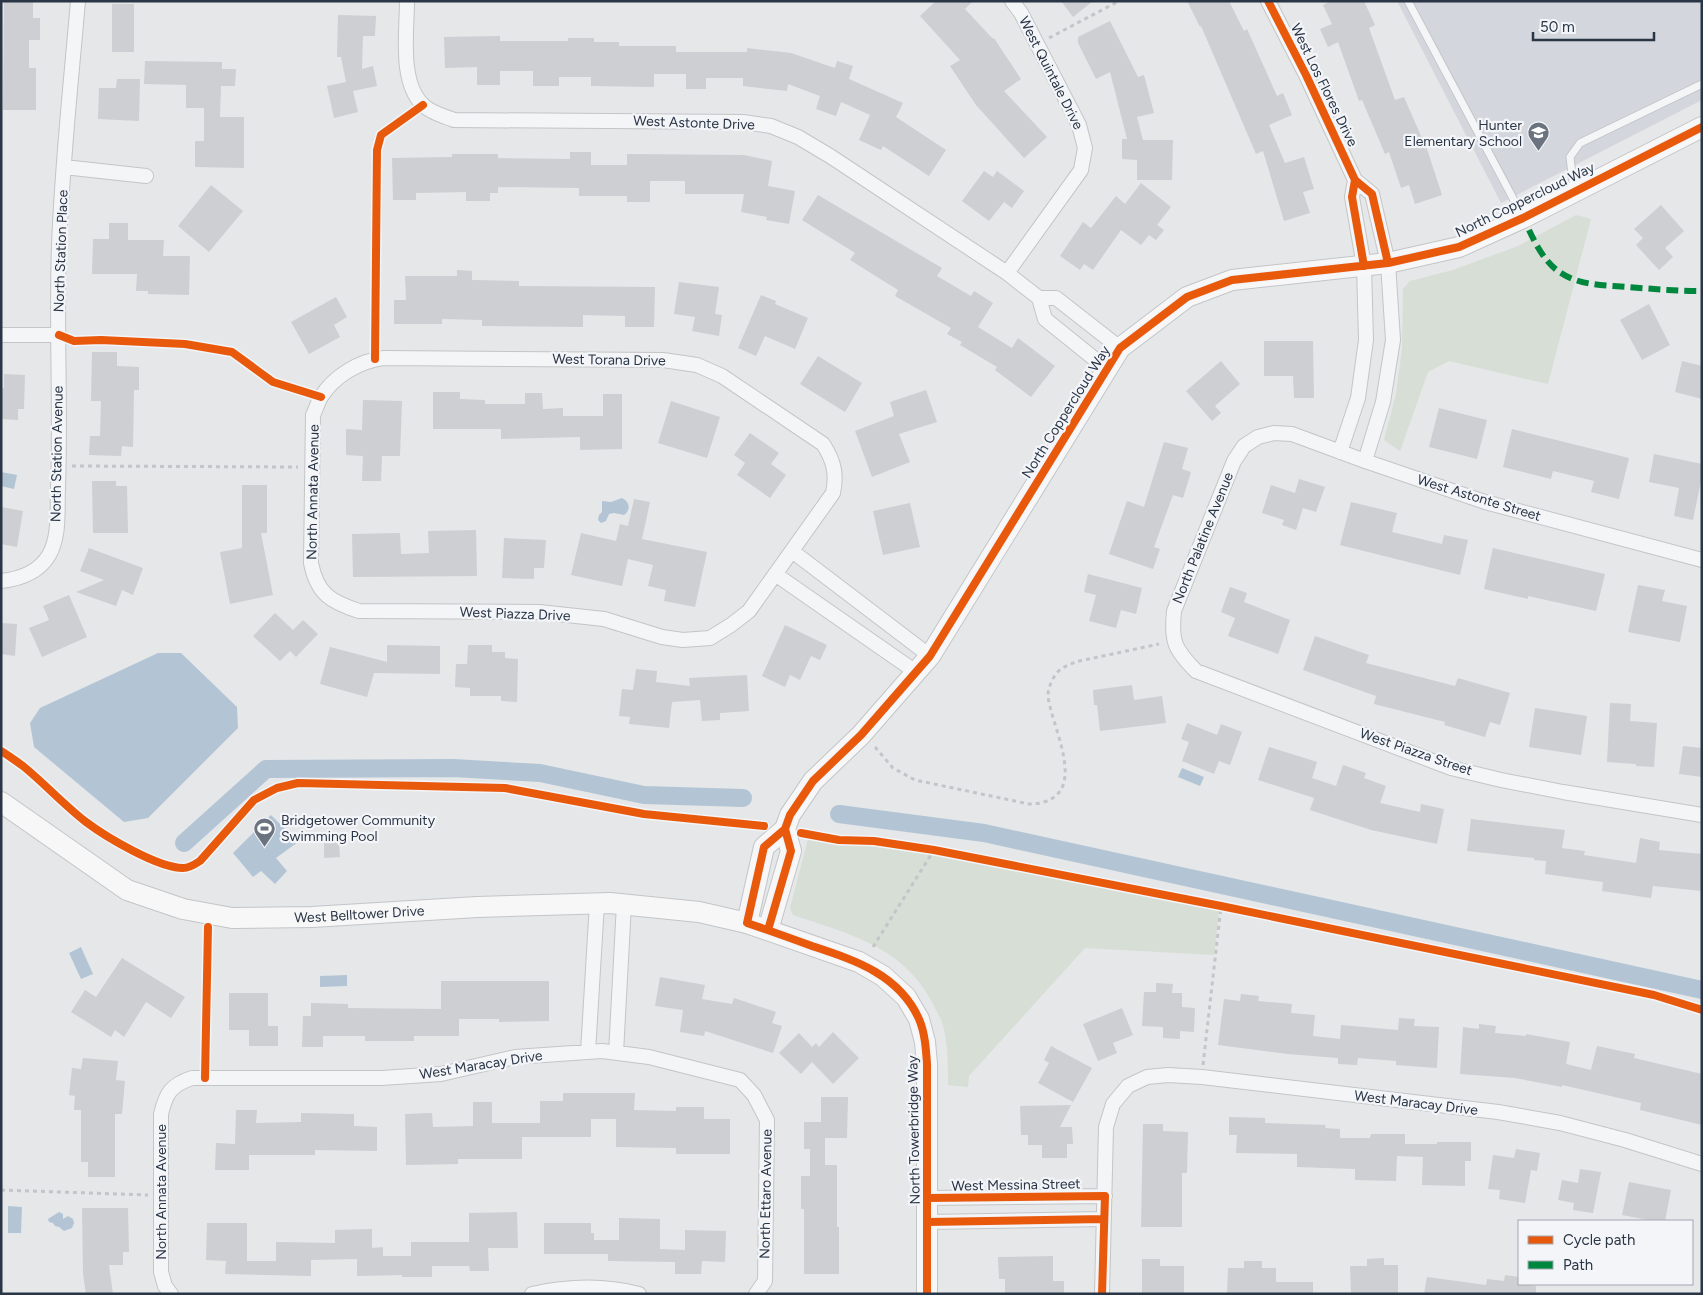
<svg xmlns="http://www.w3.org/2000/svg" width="1703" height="1295" viewBox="0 0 1703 1295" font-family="Figtree,sans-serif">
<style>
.built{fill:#d3d7dd}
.green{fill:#d6ded5}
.water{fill:#b3c5d5}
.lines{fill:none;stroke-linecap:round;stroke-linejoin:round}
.canal{stroke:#b3c5d5;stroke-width:18}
.building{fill:#cdcfd2}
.lane-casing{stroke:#c3c5c7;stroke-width:9}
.street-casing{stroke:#c3c5c7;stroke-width:16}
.secondary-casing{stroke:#c3c5c7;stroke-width:22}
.path{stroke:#c3c5c9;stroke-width:3;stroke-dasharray:4 4;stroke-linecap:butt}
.lane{stroke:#f4f5f6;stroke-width:7}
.street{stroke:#f4f5f6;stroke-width:14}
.secondary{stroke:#f7f7f8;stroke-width:20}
.quiet{stroke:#00873e;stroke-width:6;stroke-dasharray:12 6;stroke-linecap:butt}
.cycleway-casing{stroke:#f3f5f9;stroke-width:11}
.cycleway{stroke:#e8590c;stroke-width:8}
.labels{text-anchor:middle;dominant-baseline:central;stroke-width:4.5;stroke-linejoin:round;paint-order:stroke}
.street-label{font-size:14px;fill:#2a3545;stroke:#f3f5f9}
.poi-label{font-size:14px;fill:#2a3545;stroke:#f3f5f9;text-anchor:end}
</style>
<rect width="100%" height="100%" fill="#e5e7e9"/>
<!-- built -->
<path class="built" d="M1397,1H1702V100L1501,203Z"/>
<!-- green -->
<path class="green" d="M1576,215L1591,219L1548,384L1449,361L1428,372L1400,451L1384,440L1396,394L1402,349L1403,289L1410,281L1453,270L1518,246Z
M808,839C833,844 858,842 884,846C995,863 1106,888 1217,909L1219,911L1214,955L1085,948L969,1076L968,1087L948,1085C948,1066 948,1047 944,1029C942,1020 937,1012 933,1004C904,947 850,934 793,915L790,908Z"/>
<!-- water -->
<path class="water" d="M1,472L17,475L14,489L1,486Z
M622,498C630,502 631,510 624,515L614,513L609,514L606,521L601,523L598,520L599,515L602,512V501L611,502Z
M158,653H181L237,707L238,728L148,818L124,822L34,747L30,723L40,708Z
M1182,768L1204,777L1200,786L1178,777Z
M271,815L298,842L276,858L287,871L275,884L261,871L253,877L233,853Z
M81,947L93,974L81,979L69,953Z
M347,975V986L320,987V976Z
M8,1206L22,1207L21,1233H8Z
M59,1212L63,1214V1219L68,1216L73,1219L74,1223L72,1228L64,1231L59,1227L55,1226L53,1223L49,1222L48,1219Z"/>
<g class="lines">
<!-- canal -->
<path class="canal" d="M839,814L984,833L1702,990
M184,843L266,769L453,768L540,773L644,795L743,798"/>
</g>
<!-- building -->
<path class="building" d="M4,1H33V18H40V40H29V68H36V110H3Z
M936,1H973L965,9L993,39L994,38L1021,79L1004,91L1047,137L1024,158L976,105L950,66L960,60L920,16Z
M1061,1H1093L1073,17Z
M1187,1H1229L1244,31L1247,29L1277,96L1283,93L1292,115L1269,125L1285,163L1304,157L1314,189L1303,192L1310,213L1284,221L1263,151L1256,154L1201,26L1200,27Z
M1331,1H1364L1375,25L1369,28L1395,100L1404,97L1428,152L1442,195L1415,204L1409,185L1401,188L1389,152L1385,154L1362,100L1359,101L1338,42L1328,47L1320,29L1332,24L1323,5Z
M112,4H134V52H112Z
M338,15L376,16L375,36H363L362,69L373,66L377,86L353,91L358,112L334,118L327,86L346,82L341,57H337Z
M1110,21L1138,77L1144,75L1154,113L1137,117L1143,140H1173L1172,180H1137V160L1122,159V139H1127L1110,72L1096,79L1078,43V37Z
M500,36V41H568V38H594V42H619V46H676V52H747V48L791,53L835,68L837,61L853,66L849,79L903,103L896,117L946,150L929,176L883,146L881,150L859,140L870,115L841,102L836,116L816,109L820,96L788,84L787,91L743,86V78H706V89H686V74H654V87L591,86V77H559V86H533V71H500V85H477V67L445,68L444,37Z
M145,61L222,62V69H236L235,86H221L220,117H244V168L195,167V141H204V108H186V85L144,84Z
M117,79H140L139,121L98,119L99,88H116Z
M570,152H591V165H627V154L744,155L772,161L768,186L795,191L789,224L766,220L767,217L741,212L744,194H685V181H650V202H627V196H579V188L498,187V193H490V201H466V192L416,193V200H393L392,158L452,157V154H498V158L570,159Z
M984,171L993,177L997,171L1024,191L1012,208L1004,202L989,221L962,201Z
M1141,183L1171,207L1157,225L1164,230L1156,240L1149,235L1141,245L1121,230L1093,270L1084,264L1080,270L1060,256L1083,222L1091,228L1116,196L1125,204Z
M211,185L243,211L209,252L178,226Z
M818,195L942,268L937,276L971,296L974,291L993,303L978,327L1012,348L1018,338L1055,366L1031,397L995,370L997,367L960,345L962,342L947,334L951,328L895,296L898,290L850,260L855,253L802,220Z
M1661,205L1684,231L1665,248L1673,257L1659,270L1636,245L1643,238L1634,229Z
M109,223H128V240H164L163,256H190L189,295L148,294V291H136L137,274H92L93,239H109Z
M457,270L472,271V280L519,281V286L655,287L654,327H625V316L583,315V327L482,326V320L442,319V324H394V300H406L405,276H457Z
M679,282L719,287L715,314L722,315L719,336L692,331L695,317L674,314Z
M761,295L776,301L775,304L808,318L795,349L765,336L756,356L738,348Z
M336,297L347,317L334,325L340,337L309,354L291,322Z
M1649,304L1670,345L1642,360L1620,320Z
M1264,341H1313L1314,398H1294L1293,376H1264Z
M92,352H117V366L139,367V390H134L133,447L122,446L121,456L89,455L90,436H100L101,401H91Z
M818,356L862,383L845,412L800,384Z
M1221,361L1240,384L1215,406L1221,413L1212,421L1186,391Z
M1682,361L1702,366V399L1675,392Z
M4,374L25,375L24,409H18V420L1,419V388H4Z
M926,390L937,422L899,434L910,462L872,477L855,431L894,416L890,402Z
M433,392H460V399L485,400V404H525V393H542L543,409L563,408V416H603V394H622V449L580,450V437L501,439V429H433Z
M363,400L402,401L400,456H382L381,481H362L363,456L346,455V429L362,430Z
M671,401L720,417L707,458L658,443Z
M1439,408L1487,420L1477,459L1429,447Z
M1512,429L1629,458L1619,499L1591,492L1594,481L1553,471L1551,479L1503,467Z
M750,433L779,453L771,464L786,475L770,498L737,475L745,463L734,455Z
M1164,442L1188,448L1182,469L1191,472L1183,498L1173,495L1154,547L1160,549L1153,569L1109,554L1127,501L1144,507Z
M1654,454L1702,464V476L1693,520L1674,516L1679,488L1649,482Z
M1299,479L1325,487L1316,512L1303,508L1296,530L1282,525L1284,520L1262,513L1271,485L1295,493Z
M92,481H116V486H127L128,533H93Z
M242,485H267V533H261L273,595L230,604L220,552L242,548Z
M634,499L650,502L642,539L707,552L695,607L664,601L666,590L648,586L653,565L628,559L622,586L571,575L581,533L616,541L620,524L628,526Z
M1351,502L1397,513L1392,532L1442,544L1444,535L1468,540L1460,575L1340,545Z
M910,503L920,547L883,555L873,511Z
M1,507L23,511L17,547L1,544Z
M476,530L477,576L353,577L352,534L400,533L401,554L429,553L428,531Z
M504,538L546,540L544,568H534V579L502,578Z
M89,548L143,568L133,595L122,590L116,606L76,592L104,580L80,571Z
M1493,548L1605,574L1596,611L1528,596V599L1484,589Z
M1088,574L1142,588L1136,614L1121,610L1116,628L1089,621L1096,595L1084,592Z
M1638,585L1665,590L1662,601L1687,606L1680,642L1628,632Z
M1230,587L1247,593L1244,602L1290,620L1278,654L1228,636L1235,618L1221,612Z
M69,595L87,637L42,657L29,628L49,620L43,606Z
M275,613L293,630L303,620L318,634L296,657L290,651L280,661L253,636Z
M1,623L17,624L15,656L1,654Z
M785,625L827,645L820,660L811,656L800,680L790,675L785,687L762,676Z
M1315,636L1369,655L1366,663L1455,686L1458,678L1510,693L1500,725L1490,722L1485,737L1444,725L1445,722L1374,704L1376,696L1303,670Z
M387,645L440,646V674L374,673L367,697L320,684L330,647L387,662Z
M468,645H492V652H505V658L518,659L517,702L501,701V696H470V688L455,687L456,664H467Z
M636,669L657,671L656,682L690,686L689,678L747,675L749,711L720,713V720L702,721L700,700L672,702L669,728L629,724L630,717L619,716L622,689L633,690Z
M1132,685L1134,700L1162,696L1166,723L1100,731L1097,705H1094L1093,690Z
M1610,703L1631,704L1630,721L1657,723L1654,767L1636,766V764L1607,762Z
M1535,708L1587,716L1581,755L1529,747Z
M1187,723L1217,735L1221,724L1242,732L1230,765L1219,761L1214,774L1182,761L1189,742L1181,739Z
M1683,746L1702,748V777L1679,774Z
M1269,747L1317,762L1312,778L1336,786L1343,765L1366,773L1364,778L1386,786L1380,803L1420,812L1421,804L1444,809L1437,844L1371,830L1310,810L1314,798L1258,780Z
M1471,819L1565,830L1562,848L1585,851L1584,855L1636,863L1640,838L1660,842L1659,850L1702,854V891L1653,886L1651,898L1602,891L1603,882L1545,874L1546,861L1534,860V858L1467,851Z
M324,842H339L340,857L324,858Z
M122,958L185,997L171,1018L146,1002L124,1037L115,1030L111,1037L71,1012L85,990L96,997Z
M660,977L705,985L702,999L732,1004L734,998L776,1012L772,1023L782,1026L773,1053L705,1031L704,1036L680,1032L683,1010L655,1006Z
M441,981H549V1021L499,1022V1019H459V1036H414V1041H365V1036H323V1047H302L303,1016H311V1003L348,1004V1008L441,1009Z
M1156,983L1173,984L1172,993H1182V1007L1195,1008L1194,1032L1180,1031V1039L1163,1038V1027L1142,1026L1144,992H1156Z
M229,993H268V1026H278V1046H249V1030H229Z
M1241,994L1259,996L1258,1001L1292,1004L1291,1013L1315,1015L1313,1036L1340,1039L1341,1025L1398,1030L1399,1018L1415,1019L1414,1026L1439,1027L1437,1068L1396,1065V1061L1358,1058L1357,1065L1338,1064V1058L1288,1054L1218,1045L1224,999L1240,1001Z
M1122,1008L1133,1035L1113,1043L1117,1053L1098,1061L1083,1024Z
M1479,1024L1496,1026L1495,1033L1526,1036V1034L1570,1042L1566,1064L1591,1070L1597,1046L1635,1054L1634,1058L1702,1074V1125L1640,1110L1641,1103L1562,1085V1087L1515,1078L1460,1074L1463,1027L1479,1029Z
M833,1032L859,1058L833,1084L812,1062L801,1074L779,1053L799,1033L812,1047L816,1043L819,1047Z
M1051,1046L1092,1068L1073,1102L1038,1083L1049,1063L1044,1060Z
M83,1058L118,1061L116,1080L125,1081L122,1114H115V1177H88V1162H81V1110H74L75,1096L69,1095L72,1068L81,1069Z
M563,1093H635L634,1110L676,1111V1107H704V1119H730V1154H676V1148L616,1147V1119H591V1137H522V1159H458V1164L406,1165L405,1114L432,1113L433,1127L473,1126V1102H492V1123H540V1101H563Z
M821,1097H848L847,1138H825V1165H837V1227H839V1274H804V1209H801V1176H810V1149H804V1122H821Z
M1071,1105L1060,1127H1072L1073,1144H1067V1158H1042V1145H1028V1135H1021L1020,1106Z
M236,1110H257L256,1123L301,1122V1113L354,1114V1126L377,1127V1151L315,1150V1155H249V1170H215L216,1143L235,1144Z
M1229,1117L1265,1118V1123L1326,1125L1325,1128L1340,1129V1138H1370L1371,1134H1405V1144H1437V1142H1471V1161H1465V1186L1422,1185L1423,1157L1397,1156L1396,1181L1355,1180V1169L1297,1167V1154L1236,1153L1237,1135H1229Z
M1143,1124H1163V1131L1188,1132L1187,1173H1182V1227H1141Z
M1516,1149L1540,1153L1537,1171L1531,1170L1525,1203L1499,1199L1500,1190L1488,1189L1493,1155L1514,1158Z
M1580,1169L1601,1172L1593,1213L1573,1210L1574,1203L1558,1200L1562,1180L1578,1183Z
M1629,1182L1671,1190L1665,1221H1653L1622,1215Z
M82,1208H128L129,1252H123V1265H109L113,1294H86L83,1274Z
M517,1212L518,1248H488L489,1271H470L469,1266H432V1277H402V1275L357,1276V1259L311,1260V1276L225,1274L226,1261L206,1260L207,1223H247V1261H276V1242L335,1243V1230L372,1229V1248L383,1247V1256H411V1242H469V1213Z
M619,1218L660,1219V1249L685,1250V1230L726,1231L725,1262L702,1261L701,1274H675V1262L608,1261V1254H544V1223H591V1233H594V1240H619Z
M1053,1256V1281H1064V1294H1005V1279H999L998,1257Z
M1384,1258V1265H1398V1294H1351L1350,1266H1367V1259Z
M1142,1259H1160V1266H1184V1294H1142Z
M1244,1261H1262V1268H1276V1282H1313V1294H1227L1228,1268H1244Z
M1505,1275L1519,1277V1284L1536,1286V1294H1424L1427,1277L1486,1285L1487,1279L1504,1281Z"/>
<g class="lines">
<defs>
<path id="lane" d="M1408,1L1523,217
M1574,191L1570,157L1580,143L1702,84"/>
<path id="street" d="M407,1C407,31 399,82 423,105C431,113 444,116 454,120L743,122L771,126L798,137L830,156L1007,273L1039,298
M1268,1L1306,75L1355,180
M64,167L146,176
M1007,273L1081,170L1085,148L1079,125L1021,13L1012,1
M1,335H59
M384,358L663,360L697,365L722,376L823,444C834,461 837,474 833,493L749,611L731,625L710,638L683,640L662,637L604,619L539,612L359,611C331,602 317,594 311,563L313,415C316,409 318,402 321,397C334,376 359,361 384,358Z
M1107,369L1045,319L1039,298H1056L1120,348
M1340,452L1358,398L1366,340L1364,266L1352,197L1355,180L1372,194L1388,263L1393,340L1383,402L1365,461
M792,551L930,656
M1702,560L1485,502L1365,461L1292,434L1274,433L1258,437L1244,446L1234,461L1174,611C1171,641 1174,649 1196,671L1451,768L1501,780L1563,792L1702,815
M775,574L916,672
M1,581C20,579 39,572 49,555C60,536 57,509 58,488C61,408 56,327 59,246C62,164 71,83 78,1
M588,1052L597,903
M616,1053L624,904
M927,1198L1105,1196
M927,1222L1104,1219
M171,1294L165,1286L161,1272V1114C166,1093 171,1085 192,1078H382L441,1074L515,1057L602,1051L649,1057L740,1080L754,1095L767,1120L765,1281L756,1294
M532,1294C568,1286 604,1285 639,1294
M1102,1294L1106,1127L1113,1104L1128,1086L1147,1077L1168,1075L1202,1077L1498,1112L1560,1123L1625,1140L1702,1164"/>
<g id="secondary">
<path id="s1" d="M1,802L127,890L183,909L232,918L312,917L477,907L610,903L699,912L747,923L859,962L883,976L906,997L919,1019L925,1042L927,1064V1294"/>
<path d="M747,923L764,847L785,829L790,815L813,781L861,735L930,656L1120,348L1187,297L1232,280L1388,263L1459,247L1523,218L1702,127"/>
<path d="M768,930L791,851L785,829"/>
</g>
</defs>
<!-- lane casing -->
<use href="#lane" class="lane-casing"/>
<!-- street casing -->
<use href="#street" class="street-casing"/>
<!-- secondary casing -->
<use href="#secondary" class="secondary-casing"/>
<!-- path -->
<path class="path" d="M1049,38L1119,1
M72,466L298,467
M875,747L893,768L915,780L1029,804C1034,803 1040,804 1044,802C1088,789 1050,724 1048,695C1048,689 1052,679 1056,674C1061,667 1069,665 1075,662L1159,644
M873,947L934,850
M205,1064L208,930
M1203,1065L1221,906
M1,1190L148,1195"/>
<!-- lane -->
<use href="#lane" class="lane"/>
<!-- street -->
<use href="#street" class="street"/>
<!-- secondary -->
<use href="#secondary" class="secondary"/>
<!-- quiet -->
<path class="quiet" d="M1529,230C1536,245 1546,264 1561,273C1581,286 1605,285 1628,287C1653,289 1677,291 1702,291"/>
<defs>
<path id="cycleway" d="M1268,1L1306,75L1355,180
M1364,266L1352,197L1355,180L1372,194L1388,263
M59,335L74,341L101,340L185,344L232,352L273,382L321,397
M375,359L377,150L381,135L423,105
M1,751C9,756 16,761 23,766C45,784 64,805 86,822C106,837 158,868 183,868C189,868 194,865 200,861L254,800L277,788L298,783L505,788L644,814L764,826
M801,833L839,840L874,841L934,850L1221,906L1654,995L1702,1010
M768,930L791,851L785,829
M205,1078L208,927
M927,1198L1105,1196L1102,1294
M927,1222L1104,1219
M927,1294V1064C926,1049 925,1033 919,1019C899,974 854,960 812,946C790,938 768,930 747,923L764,847L785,829L790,815L813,781L861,735L930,656L1120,348L1187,297L1232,280L1388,263L1459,247L1523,218L1702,127"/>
</defs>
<!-- cycleway casing -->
<use href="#cycleway" class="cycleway-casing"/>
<!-- cycleway -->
<use href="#cycleway" class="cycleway"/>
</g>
<!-- icons -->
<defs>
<symbol id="school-pin" viewBox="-11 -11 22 30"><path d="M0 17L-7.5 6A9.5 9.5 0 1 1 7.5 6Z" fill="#6b737e" stroke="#f3f5f9"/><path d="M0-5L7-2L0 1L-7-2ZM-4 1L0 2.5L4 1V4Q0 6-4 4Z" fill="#fff"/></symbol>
<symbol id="stadium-pin" viewBox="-11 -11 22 30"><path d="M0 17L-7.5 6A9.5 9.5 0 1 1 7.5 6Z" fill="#6b737e" stroke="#f3f5f9"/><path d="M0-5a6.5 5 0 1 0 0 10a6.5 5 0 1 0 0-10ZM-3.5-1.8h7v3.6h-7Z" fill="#fff"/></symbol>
</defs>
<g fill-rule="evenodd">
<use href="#school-pin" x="1526" y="120" width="25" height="34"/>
<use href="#stadium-pin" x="252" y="816" width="25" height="34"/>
</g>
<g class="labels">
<!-- street labels -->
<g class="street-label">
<text transform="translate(1051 73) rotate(63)">West Quintale Drive</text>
<text transform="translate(1324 85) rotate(64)">West Los Flores Drive</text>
<text transform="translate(694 123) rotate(2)">West Astonte Drive</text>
<text transform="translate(1525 200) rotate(-26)">North Coppercloud Way</text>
<text transform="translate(61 251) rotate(-88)">North Station Place</text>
<text transform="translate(609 360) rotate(1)">West Torana Drive</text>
<text transform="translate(1066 412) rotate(-58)">North Coppercloud Way</text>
<text transform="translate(57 454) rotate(-89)">North Station Avenue</text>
<text transform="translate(313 492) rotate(-89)">North Annata Avenue</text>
<text transform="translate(1479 498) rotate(17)">West Astonte Street</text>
<text transform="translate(1203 538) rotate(-68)">North Palatine Avenue</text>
<text transform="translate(515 614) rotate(2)">West Piazza Drive</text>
<text transform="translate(1416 752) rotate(19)">West Piazza Street</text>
<text stroke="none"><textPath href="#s1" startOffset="390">West Belltower Drive</textPath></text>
<text transform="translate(481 1065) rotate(-9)">West Maracay Drive</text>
<text transform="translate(1416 1103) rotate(7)">West Maracay Drive</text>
<text transform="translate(914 1130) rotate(-91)">North Towerbridge Way</text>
<text transform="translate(1016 1185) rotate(-1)">West Messina Street</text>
<text transform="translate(161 1192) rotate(-90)">North Annata Avenue</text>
<text transform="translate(766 1194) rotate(-89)">North Ettaro Avenue</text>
</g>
<!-- poi labels -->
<g class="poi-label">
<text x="1522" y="125">Hunter<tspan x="1522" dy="16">Elementary School</tspan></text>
<text x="281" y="820" text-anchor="start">Bridgetower Community<tspan x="281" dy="16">Swimming Pool</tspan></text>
</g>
</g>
<!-- border -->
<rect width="1703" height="1295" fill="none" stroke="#2a3545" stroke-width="5"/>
<!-- legend -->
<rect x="1518" y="1220" width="175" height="65" fill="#f3f5f9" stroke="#a3a8b1"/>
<rect x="1528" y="1236" width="25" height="8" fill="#e8590c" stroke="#a3a8b1"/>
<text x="1563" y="1245" font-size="15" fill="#2a3545">Cycle path</text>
<rect x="1528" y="1261" width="25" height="8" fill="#00873e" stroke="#a3a8b1"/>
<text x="1563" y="1270" font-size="15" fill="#2a3545">Path</text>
<!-- scale -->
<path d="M1533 32v8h121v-8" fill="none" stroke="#2a3545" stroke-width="2.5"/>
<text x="1540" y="32" font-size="15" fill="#2a3545" stroke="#f3f5f9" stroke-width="4" paint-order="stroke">50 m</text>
</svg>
